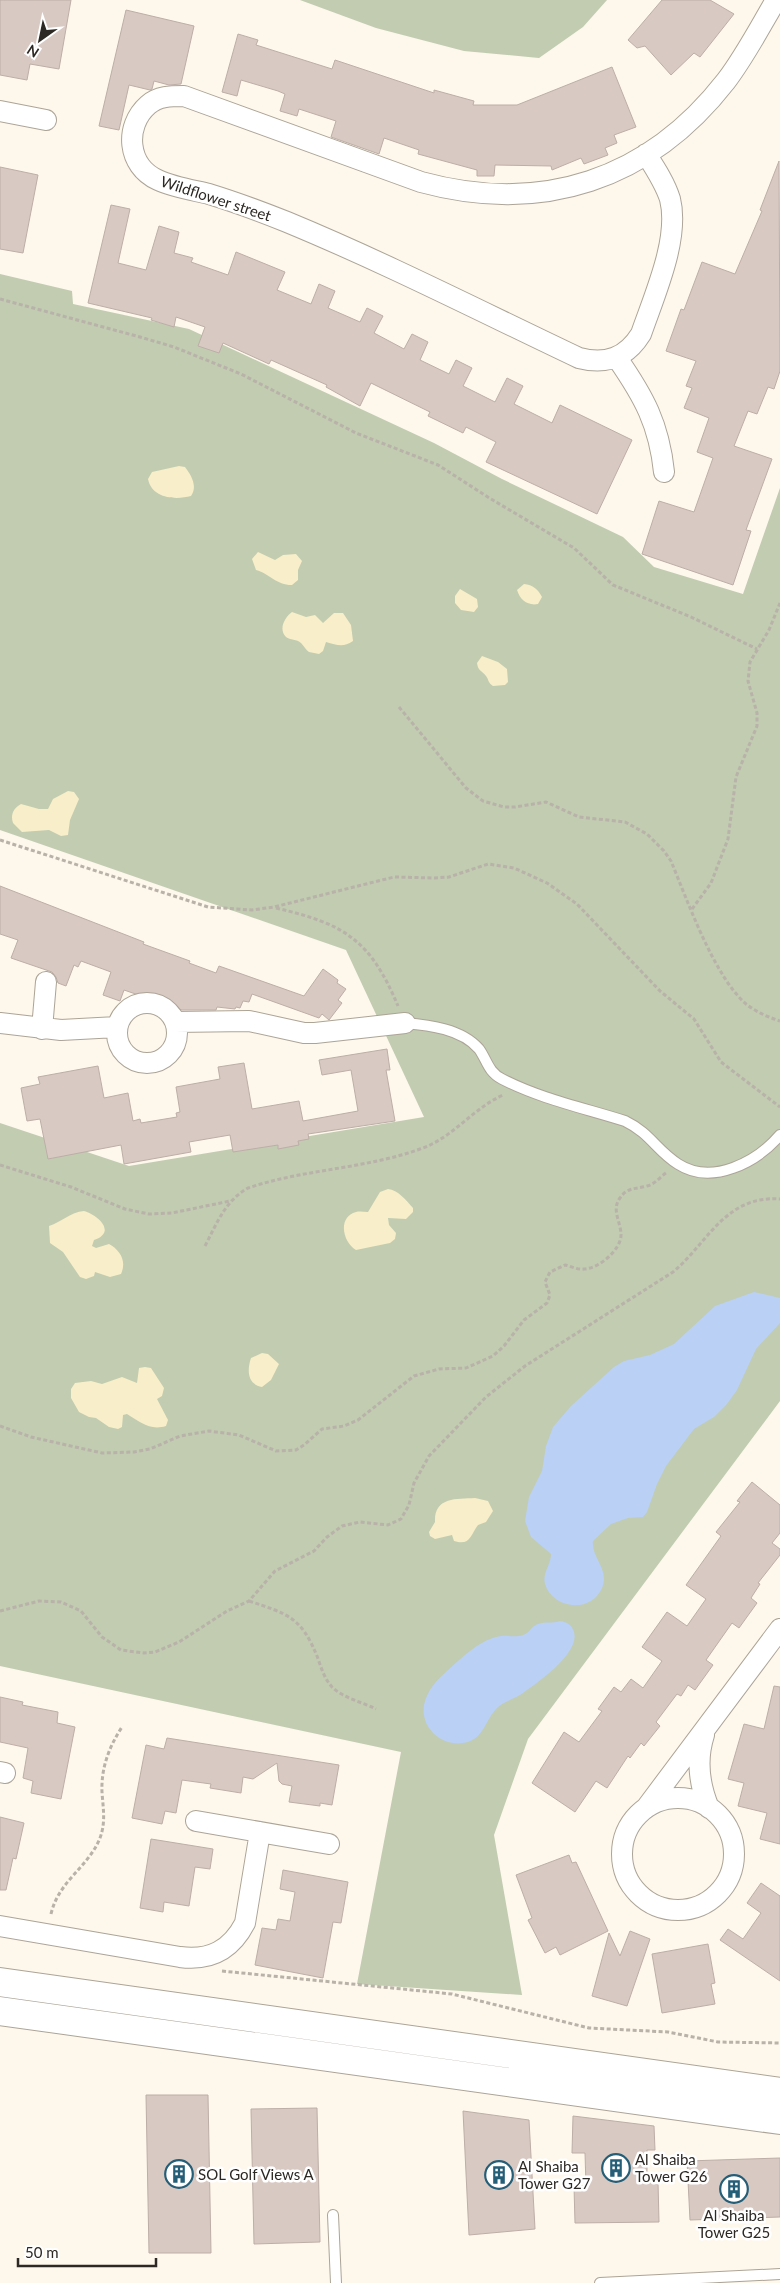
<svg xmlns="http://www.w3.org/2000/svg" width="780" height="2283" viewBox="0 0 780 2283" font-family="Lato,sans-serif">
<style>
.green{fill:#c1ccb1}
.sand{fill:#f8eec9}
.water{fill:#bad0f5}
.building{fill:#d9c9c3;stroke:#bdaea7}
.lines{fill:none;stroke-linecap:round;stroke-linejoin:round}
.lane-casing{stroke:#aca497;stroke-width:12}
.street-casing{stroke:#aca497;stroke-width:22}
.secondary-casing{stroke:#aca497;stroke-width:30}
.path{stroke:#b8b2a9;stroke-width:3;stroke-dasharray:4 2.5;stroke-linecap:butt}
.lane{stroke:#fff;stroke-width:10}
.street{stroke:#fff;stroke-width:20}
.secondary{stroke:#fff;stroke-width:28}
.labels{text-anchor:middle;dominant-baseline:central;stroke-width:5;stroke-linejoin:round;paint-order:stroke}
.street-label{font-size:15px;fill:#2c2823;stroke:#fff}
.poi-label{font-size:15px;fill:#2c2823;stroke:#fff;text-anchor:start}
</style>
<rect width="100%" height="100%" fill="#fef7ec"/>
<!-- green -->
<path class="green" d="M300,0H607L583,27L539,58L464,51L376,28Z
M0,274L72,291L73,304L189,329L434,443L502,479L623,537L654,567L743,594L780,488V1401L528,1739L494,1835L522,1995L357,1984L401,1752L0,1666V1123L129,1166L424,1117L346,950L0,830Z"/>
<!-- sand -->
<path class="sand" d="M179,466L185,467C191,475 198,486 191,496C176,500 152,499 148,479L152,472Z
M258,552L275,560L283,555L296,554L302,561L298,570V580L292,585C276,585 270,574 256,570L252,559Z
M524,584C533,585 538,589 542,597L538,604C528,606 520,600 517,590Z
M460,589L477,599L478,607L474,612L461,610L455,603V596Z
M292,612L306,617L315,615L323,623L334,613H343L351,625L353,641C343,648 337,645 326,642L323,651L319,654L309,652C306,650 304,646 301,643C297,639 290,640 286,637C278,629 285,617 292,612Z
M482,656L498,662L507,669L508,682L505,685L493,686C488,683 489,680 486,676C481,670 478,671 477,663Z
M68,791L74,792L79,799L70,820L68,835L61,836L49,830L22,832L13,823C10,814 14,808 21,804L39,809H48L53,799Z
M388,1189C398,1190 406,1200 413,1208V1212L406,1219L388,1218L389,1225L396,1233L395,1239L390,1243L356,1250C343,1243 337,1217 356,1212C360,1211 364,1212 368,1212L380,1192Z
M84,1211C98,1215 117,1232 94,1240L92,1246L96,1248L109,1244C120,1250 127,1261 121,1274L110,1277L95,1272L94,1276L86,1279L80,1277L63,1252L50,1243L49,1226C62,1222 70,1212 84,1211Z
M262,1353L268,1354L279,1364L271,1380L262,1387C247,1384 247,1370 251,1358Z
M145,1367L151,1368L164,1388L162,1396L157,1399L168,1420L166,1426C150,1431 140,1422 127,1414L123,1415L122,1427L118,1429L109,1427L96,1418L89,1417L79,1412L71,1398V1389L75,1383L91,1381L102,1384L122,1377L137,1383L139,1368Z
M475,1498L488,1501L493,1511L486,1522L478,1525C470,1536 470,1546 454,1541L452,1535L435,1539L430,1536L429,1532L435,1522C434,1497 456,1499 475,1498Z"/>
<!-- water -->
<path class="water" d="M754,1292L780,1298V1323L756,1349L737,1390L727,1404L714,1417L694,1429L666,1466L657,1484L647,1512L643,1517L628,1518L611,1524L593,1541C591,1558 610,1569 602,1588C592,1613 553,1610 545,1584C542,1573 551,1565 551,1554L531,1537L525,1521L529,1497L542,1471L546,1446L553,1427L571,1406L614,1367L624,1361L650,1355L674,1344L715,1306Z
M560,1621C567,1622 572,1625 574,1632C580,1653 539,1682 523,1693C515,1699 504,1701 497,1708C486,1719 484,1737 468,1742C445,1749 420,1730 424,1705C427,1690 437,1680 447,1671C463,1657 480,1639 501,1636C509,1635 515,1638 523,1635C530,1633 531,1626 538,1624C545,1621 553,1624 560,1621Z"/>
<!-- building -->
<path class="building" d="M0,0H71L59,69L30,64L27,80L0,75Z
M662,0H710L734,14L700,57L694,53L671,75L645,46L637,48L628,40Z
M126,10L194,26L181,84L169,85L154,81L152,89L150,90L129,85L119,130L99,126Z
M238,34L258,40L256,45L332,69L335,60L434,93V90L474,101L473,105H517L612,67L636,127L614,135L617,143L605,148L608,155L584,164L581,158L552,170L551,166L495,165L494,176H477V170L418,154L419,150L384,138L379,154L331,137L336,121L299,109L297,116L280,111L285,94L278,91L241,80L237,96L222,92Z
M779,161L780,371L774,389L768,387L757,414L748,411L734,446L772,459L746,530L751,531L733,585L642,554L659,501L694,512L713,458L697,452L709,418L684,408L692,388L686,386L696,361L666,351L681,309L684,310L702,262L735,274L762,211L760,210Z
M0,167L38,175L23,253L0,249Z
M111,205L130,209L118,263L146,270L159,226L179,232L174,253L193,258L191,262L228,275L236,252L285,272L277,290L311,304L319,284L335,291L328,308L360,322L367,308L383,316L374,333L404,349L412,334L428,342L420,360L449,374L456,360L472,368L463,386L495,402L507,378L523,386L514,404L552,423L560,405L632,440L597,514L486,462L496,442L466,427L463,433L428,416L430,412L371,383L360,406L326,387L327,385L271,360L269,364L223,343L219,353L198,346L205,327L176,317L174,327L151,320L152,318L88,303Z
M0,886L144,942L143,944L190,961L189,963L216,973L219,966L304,996L323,969L338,980L337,983L346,989L338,1000L342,1003L329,1020L322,1014L319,1018L252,994L249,1002L243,1001L240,1008L236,1007L235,1009L217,1007L216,1010H182L124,990L120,1001L103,995L111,972L81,961L78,967L74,965L66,986L58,983L56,977L52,972L11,958L18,940L0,934Z
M387,1049L390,1070H386L395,1121L308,1134L309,1139L298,1141L299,1145L278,1149V1145L233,1152L230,1135L189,1142L191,1152L124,1164L121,1145L48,1159L40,1119L27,1121L21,1088L40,1084L38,1077L98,1066L104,1098L128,1093L133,1121L140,1119L141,1123L177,1117L176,1113L180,1112L176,1087L220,1079L218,1067L244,1063L252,1109L299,1101L303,1121L358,1111L351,1070L322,1075L319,1060Z
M752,1482L780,1505V1533L772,1543L780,1549V1555L758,1583L760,1584L751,1598L757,1603L739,1628L732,1623L706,1660L713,1665L695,1690L688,1685L681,1696L677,1694L656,1722L660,1726L644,1746L641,1743L630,1758L628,1756L607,1788L596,1781L575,1812L532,1783L564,1732L579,1742L602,1711L598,1709L614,1687L621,1692L631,1679L643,1688L662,1661L642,1647L667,1612L687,1626L706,1599L686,1585L721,1536L716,1532L740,1502L737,1501Z
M774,1686L780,1687V1844L760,1839L767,1813L738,1806L744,1783L728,1779L744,1724L764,1729Z
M0,1697L23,1702L22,1705L58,1712L57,1723L75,1727L61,1799L31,1793L33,1781L23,1778L28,1748L0,1742Z
M167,1738L339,1765L332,1805L320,1803V1806L289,1802L292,1786L282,1784L279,1781L277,1763L253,1779L243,1777L241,1793L210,1788L211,1784L182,1780L176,1813L165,1811L162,1824L132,1818L146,1745L164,1749Z
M0,1817L24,1823L16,1859L13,1858L6,1890H0Z
M151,1839L213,1849L210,1869L195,1867L189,1906L164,1902L163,1912L140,1908Z
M569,1855L572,1863L576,1862L608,1931L560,1955L556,1947L545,1953L528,1920L532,1918L516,1875Z
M283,1870L348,1882L341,1923L333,1922L323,1978L255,1965L262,1928L276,1930L278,1919L290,1921L295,1892L280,1889Z
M761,1883L780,1896V1981L720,1940L728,1929L743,1939L761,1913L747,1903Z
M630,1931L650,1939L627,2006L592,1996L609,1933L620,1956Z
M708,1944L715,1983L711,1984L715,2004L662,2013L652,1954Z
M146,2095H208L211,2253H149Z
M317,2108L320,2242L254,2244L251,2109Z
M463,2111L529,2120L535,2229L469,2235Z
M573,2116L654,2126L655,2150H647V2182H658L659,2222L575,2223L574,2186H586L585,2153H572Z
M780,2158V2217L690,2220L687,2161Z"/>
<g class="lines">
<defs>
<path id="lane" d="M405,1023C429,1025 462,1029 479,1049C487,1060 488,1072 502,1079C541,1099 584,1108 625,1121C650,1133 657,1151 678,1164C712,1186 757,1162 780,1135
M333,2215L336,2283
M600,2283L780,2274"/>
<path id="street" d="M0,111L46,120
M646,154C655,168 665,183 670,199C680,239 654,296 641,334C626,358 606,365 579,358C482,312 386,263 287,222C262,212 235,202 209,194C192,190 173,187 158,180C127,166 124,126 148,105C158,96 171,96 184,96L421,182C542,215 649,180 726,81C745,56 760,27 776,0
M617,358C644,397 659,424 664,472
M117 1033a30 30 0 1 1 60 0a30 30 0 1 1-60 0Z
M175,1022L249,1021L304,1033H315L405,1023
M0,1023L61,1030L117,1027
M42,1029L46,982
M704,1735C696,1760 699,1784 709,1808
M0,1772L5,1773
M622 1854a56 56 0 1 1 112 0a56 56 0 1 1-112 0Z
M646,1808L780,1629
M196,1821L329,1844
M0,1926L180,1957C210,1961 231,1950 245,1923L260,1832"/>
<path id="secondary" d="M0,1982L780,2092
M0,2011L780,2120"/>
</defs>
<!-- lane casing -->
<use href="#lane" class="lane-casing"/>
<!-- street casing -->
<use href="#street" class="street-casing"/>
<!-- secondary casing -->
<use href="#secondary" class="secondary-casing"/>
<!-- path -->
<path class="path" d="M0,299L140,337L174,347L241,374L356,433L438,465L491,499L574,548L613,585L691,617L757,649
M399,707L466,788L483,801L504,807H515L546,802L579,817L625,822L647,834L664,851L671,861C688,902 714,976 746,1004C756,1012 768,1017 780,1021
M0,840L208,907L252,910L274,907L394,877L435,878L449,877L488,864L514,868L547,883L577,904L660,991L694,1019L721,1062L780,1107
M276,908C344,924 370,939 398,1006
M692,909L711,883L728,839L736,777L757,726V713L748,681L750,662L769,630L780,603
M0,1165L71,1187L125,1209L149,1214L172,1213L230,1201
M205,1246C217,1223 225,1201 248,1188C304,1169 365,1169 420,1149C453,1138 472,1109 503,1095
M0,1426L31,1437L102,1453L134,1452L150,1449L180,1436L209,1431L239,1435L276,1451L296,1450L304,1445L322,1429L344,1426L358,1420L414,1376L439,1369L466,1368L493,1356L504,1346L524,1320L547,1303L550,1295L545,1282L550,1272L565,1265C571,1266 577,1270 584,1269C598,1269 621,1250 621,1235C621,1222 611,1210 620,1198C627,1187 637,1189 647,1186C655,1184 660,1177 666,1173
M249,1601C288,1614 301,1617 317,1656C321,1667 324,1678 332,1687C343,1698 362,1702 376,1709
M0,1611L39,1601L61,1602L81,1611L102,1637L121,1650L144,1653L155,1652L179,1642L227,1611L249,1601L275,1571L314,1551L327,1537L342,1526L360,1522L388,1525L401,1519L409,1505L414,1483L429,1456L486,1397L525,1366L673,1272C708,1243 725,1195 780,1199
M51,1914C59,1880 88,1868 100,1838C106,1822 103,1808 102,1792C101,1768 109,1747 122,1727
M222,1971L452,1994L589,2028L668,2032L718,2042L780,2043"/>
<!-- lane -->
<use href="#lane" class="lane"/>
<!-- street -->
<use href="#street" class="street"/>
<!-- secondary -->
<use href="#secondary" class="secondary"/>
</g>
<!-- icons -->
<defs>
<symbol id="building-ring" viewBox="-11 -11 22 22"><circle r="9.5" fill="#fff" stroke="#255e77" stroke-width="1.5"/><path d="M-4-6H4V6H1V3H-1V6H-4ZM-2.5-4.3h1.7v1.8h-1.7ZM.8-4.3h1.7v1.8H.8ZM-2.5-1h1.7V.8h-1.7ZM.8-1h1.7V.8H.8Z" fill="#255e77"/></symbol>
</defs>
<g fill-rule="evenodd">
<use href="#building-ring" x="600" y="2152" width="32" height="32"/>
<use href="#building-ring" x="163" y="2158" width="32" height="32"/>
<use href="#building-ring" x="483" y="2159" width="32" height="32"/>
<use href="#building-ring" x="718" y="2173" width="32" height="32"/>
</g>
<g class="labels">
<!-- street labels -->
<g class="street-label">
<text transform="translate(216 198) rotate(18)">Wildflower street</text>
</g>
<!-- poi labels -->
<g class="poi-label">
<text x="635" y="2159">Al Shaiba<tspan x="635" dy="17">Tower G26</tspan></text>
<text x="518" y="2166">Al Shaiba<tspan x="518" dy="17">Tower G27</tspan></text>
<text x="198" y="2174">SOL Golf Views A</text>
<text x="734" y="2215" text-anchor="middle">Al Shaiba<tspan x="734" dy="17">Tower G25</tspan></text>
</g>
</g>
<!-- north arrow -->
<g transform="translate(40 40) rotate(213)" stroke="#ffffff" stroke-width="4" paint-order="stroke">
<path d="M0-4L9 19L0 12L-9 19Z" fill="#2c2823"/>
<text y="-8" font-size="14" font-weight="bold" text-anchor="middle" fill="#2c2823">N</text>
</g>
<!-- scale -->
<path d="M18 2258v8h138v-8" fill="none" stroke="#2c2823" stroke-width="2.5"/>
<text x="25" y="2258" font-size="15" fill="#2c2823" stroke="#ffffff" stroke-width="4" paint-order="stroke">50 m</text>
</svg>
